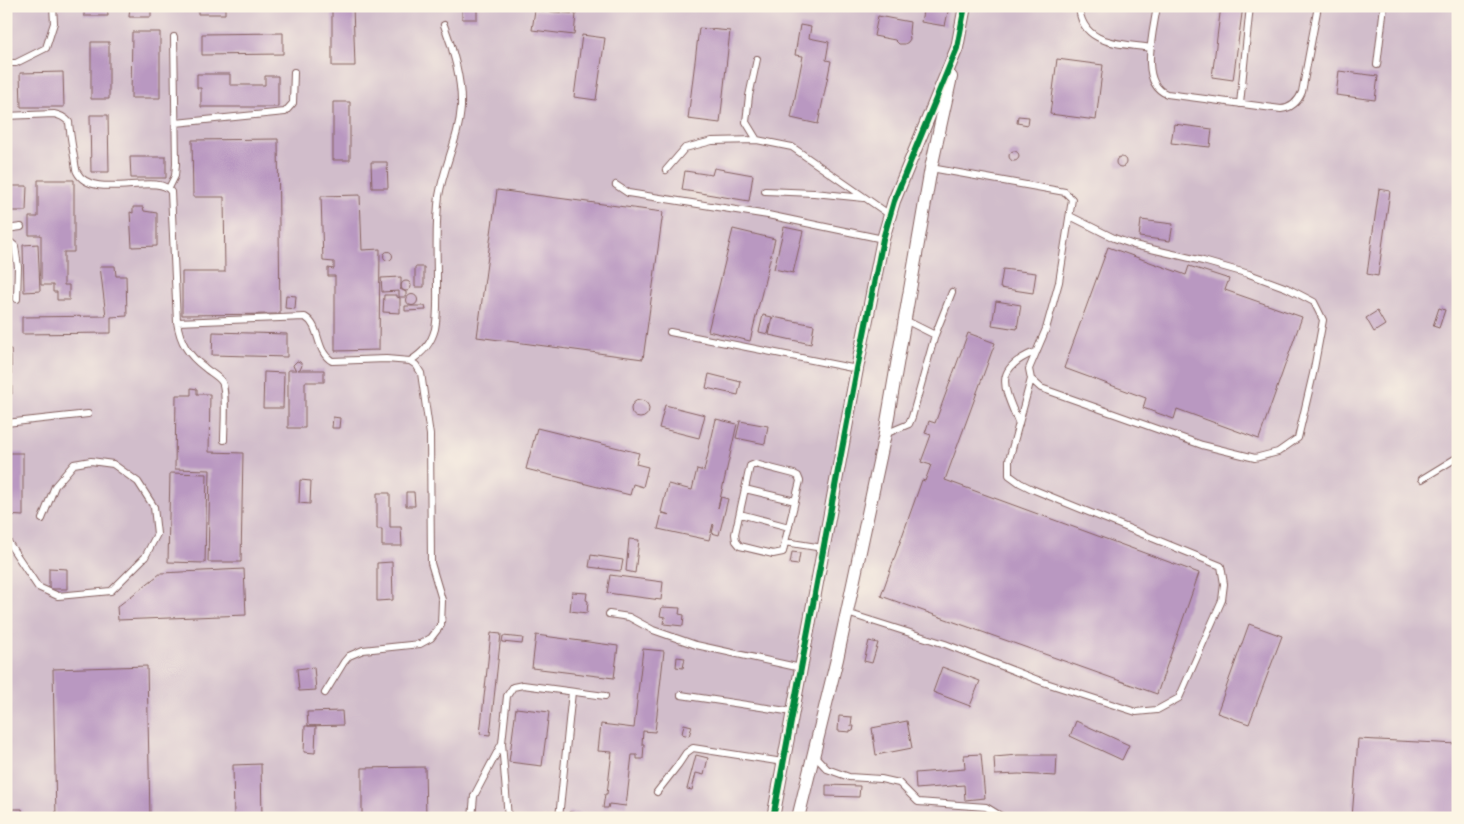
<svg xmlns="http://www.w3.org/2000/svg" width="1464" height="824" viewBox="0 0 1464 824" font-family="'Balsamiq Sans',sans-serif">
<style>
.industrial{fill:#d1bdcb}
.building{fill:#b998c1}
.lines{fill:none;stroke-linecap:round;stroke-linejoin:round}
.lane-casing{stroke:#866260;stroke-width:8}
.street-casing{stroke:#866260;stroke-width:14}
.lane{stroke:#fff;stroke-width:6}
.street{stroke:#fff;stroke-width:12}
.cycleway-casing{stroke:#fcf5e5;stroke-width:9}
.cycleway{stroke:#00873e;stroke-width:6}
</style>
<rect width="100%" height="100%" fill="#fcf5e5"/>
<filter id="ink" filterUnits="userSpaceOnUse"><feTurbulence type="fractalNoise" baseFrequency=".02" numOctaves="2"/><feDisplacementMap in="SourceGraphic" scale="10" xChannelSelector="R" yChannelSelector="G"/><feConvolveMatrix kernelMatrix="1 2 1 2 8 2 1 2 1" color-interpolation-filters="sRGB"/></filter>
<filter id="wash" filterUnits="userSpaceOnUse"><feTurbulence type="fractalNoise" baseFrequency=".0096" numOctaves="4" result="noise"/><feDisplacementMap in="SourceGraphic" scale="20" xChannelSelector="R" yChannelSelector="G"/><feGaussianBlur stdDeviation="1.12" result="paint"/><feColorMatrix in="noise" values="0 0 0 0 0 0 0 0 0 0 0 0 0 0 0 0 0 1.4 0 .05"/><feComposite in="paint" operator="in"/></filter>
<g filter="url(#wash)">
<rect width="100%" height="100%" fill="#f4dfc2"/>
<!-- industrial -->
<path class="industrial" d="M6,6H1458V818H6Z"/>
<g id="blocks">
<!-- building -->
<path class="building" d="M84,6H107L108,16H84Z
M130,6H151V17H129Z
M198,6H225V14H198Z
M332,6H353L355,66H332Z
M462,6H477V19H462Z
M924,6L949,7L945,26L921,22Z
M1221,6H1243L1233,80L1212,77Z
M535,10L576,14L574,35L532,30Z
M878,16L910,22L909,32L910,39L908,42L905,44H899L895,40L874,36Z
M800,25L811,27L809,38L829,42L826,60L831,61L818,124L791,118L803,56L795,55Z
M699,28L730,31L720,123L688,119Z
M132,32H160V98H131Z
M283,33V54L202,55V34Z
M582,35L605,38L596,100L574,97Z
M91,42H109V99H91Z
M1057,59L1103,65L1096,120L1050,114Z
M1339,71L1378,76L1375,100L1336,95Z
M63,72L64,107H21L20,73Z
M197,74H230V85H265V76H278V107H201V88H197Z
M333,102H350V160H333Z
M90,115H108L109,172H91Z
M1018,116L1029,117L1028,125L1017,123Z
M1174,124L1212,129L1210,147L1171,143Z
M278,139L280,314L182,315V272H225L224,197H193L192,140Z
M1009 156a5 5 0 1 1 10 0a5 5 0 1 1-10 0Z
M1116 162a5 5 0 1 1 10 0a5 5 0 1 1-10 0Z
M130,157H166V178H131Z
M371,162H387L388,188H372Z
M714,168L753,175L749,201L682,190L685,171L712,175Z
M38,180H74V252H64V285H69V300H57V292H53V285H41V235H29V217H38Z
M6,186H27L26,211H6Z
M1379,189L1390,191L1378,276L1367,274Z
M497,190L663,212L643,359L477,337Z
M360,195L362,250L380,249L379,350L335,351V276H328V268L334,269V262L323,261L321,196Z
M133,207H143L144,211L157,213V246L132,247L130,212L133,213Z
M1141,220L1173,224L1170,241L1139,237Z
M784,227L803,231L793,273L774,269Z
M733,229L775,239L750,341L708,331Z
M38,244L40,291L24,292L23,245Z
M1108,247L1186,275L1189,266L1229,279L1225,290L1302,317L1259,439L1177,409L1174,419L1143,408L1146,398L1064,368Z
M383.5 256a4.5 4.5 0 1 1 9 0a4.5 4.5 0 1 1-9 0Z
M100,266H115L116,276H126L127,316L111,317V333L22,334V317L106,316Z
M415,267H424V287H415Z
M1003,269L1036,273L1033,293L1000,288Z
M401,277V289H400L406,292V297H399V291L382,292L381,278Z
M401 286a5 5 0 1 1 10 0a5 5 0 1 1-10 0Z
M406.5 300a5.5 5.5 0 1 1 11 0a5.5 5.5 0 1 1-11 0Z
M286,295L296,296L295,309L285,308Z
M384,295H397V297L400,298V313L383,312Z
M996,301L1021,305L1017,329L992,325Z
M405,306H425L426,310L405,311Z
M1439,308L1445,310L1439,328L1433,326Z
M1377,311L1385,325L1374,332L1366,318Z
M763,315L772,317L768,334L759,332Z
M773,317L814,325L811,344L769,335Z
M213,332L287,334V357L212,355Z
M968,333L995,343L945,480L1199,573L1157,694L881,596L922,480L925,481L931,465L921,462L931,435L925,433L929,421L935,423Z
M6,349H11L12,394H6Z
M297,361L300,362L302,365L301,368L298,370H324V382H305V428H288V370H297L294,368L293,365Z
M264,372L284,373L283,408H263Z
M709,374L741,382L738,395L706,388Z
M191,388L197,389V394H210L209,452L243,453L241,562H208L210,470L175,469L176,395H191Z
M631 409a9 9 0 1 1 18 0a9 9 0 1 1-18 0Z
M665,405L705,415L699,438L659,428Z
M333,417L340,418L339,428H332Z
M716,419L737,424L718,508L721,497L728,499L719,535L712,533L714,525L713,524L709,540L658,529L662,513L670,515L661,512L668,484L692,490L697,469L704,471Z
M740,421L768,426L765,444L736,438Z
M537,428L639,453L636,464L648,467L643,487L633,484L630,495L526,469Z
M6,453H23V516L6,515Z
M170,473L207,474L205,563L168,562Z
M300,480L311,481L310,504L299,503Z
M406,492H414L415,506H406Z
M377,493H390V527H401L402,546H382V529H377Z
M629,539L639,540L635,573L626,571Z
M792,552L800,553L798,565L790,564Z
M591,555L623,560L621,571L589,567Z
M392,562L393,600L377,601V563Z
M49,568L67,569V589H49Z
M244,569L246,615L118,620L117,607L161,573Z
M610,575L663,582L661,600L607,593Z
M572,592L587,593L586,600L588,601L587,613L570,611Z
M662,607L680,608L679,614L684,615L683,626L664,624L665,617L660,616Z
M1249,624L1282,636L1249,724L1217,713Z
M491,633L501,634L490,735L480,734Z
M536,635L618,646L614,678L532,668Z
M503,636L523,638L522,644L502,642Z
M869,641L878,643L872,663L864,661Z
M643,649L664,651L655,732L643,731L642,744H644L643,759H637V755H632L626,806L609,804L608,808H603L605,794H607L612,752L598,751L601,724L634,728Z
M677,657L685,658L683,668L676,667Z
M147,666L150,818H56L53,669Z
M314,667L316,690L299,691L297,669Z
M942,667L980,681L970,706L933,692Z
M516,708L549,712L542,766L509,762Z
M342,711L343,725L308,726L307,712Z
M839,716L852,717L851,726H854L853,731L850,730V732L838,731Z
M907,721L912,748L876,755L872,728Z
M1076,721L1129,745L1122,760L1070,736Z
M684,724L692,726L689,736L682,734Z
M305,726H316L315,753L304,752Z
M1358,739L1458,744V818H1352Z
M981,754L985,798L965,800L964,785L916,789L915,773L965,769L964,755Z
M696,755L708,758L704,775L696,773L692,790L687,789Z
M1018,755H1057L1056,776L1019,774L995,775L994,757Z
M261,764L262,818H234L233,765Z
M425,767L426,818H362V768Z
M826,785L860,786L859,797L826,796Z
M13,809H22L23,818H14Z
M569,812L581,813V818H568Z
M877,815L917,816V818H877Z"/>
</g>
</g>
<g filter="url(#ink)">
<use href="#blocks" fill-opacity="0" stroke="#866260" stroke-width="1"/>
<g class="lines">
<defs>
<path id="lane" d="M1079,6C1081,46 1121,43 1151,48
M1157,6C1154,29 1138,84 1167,94L1281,109C1292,108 1298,102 1302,92L1318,6
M6,63H16L46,48L54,23L53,6
M1377,65L1384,6
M1240,104L1250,6
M6,116L54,114C60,115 64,117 69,122C70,134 72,145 74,157C75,161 75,168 77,172C92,202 160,171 171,192L177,322C180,342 188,355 204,367C209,372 218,376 222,382C227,392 224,427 224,440
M176,123L285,112L293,103L294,72
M757,140L746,122L749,96L757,59
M931,168L1065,192L1072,199L1059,282L1046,329L1029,369L1031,379L1041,388L1202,445L1255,458L1278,452L1298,438L1313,374L1323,320L1314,302L1287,288L1249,274L1203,261L1134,245L1114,238L1070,216
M666,170L685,148L712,141L757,140L792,147L890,215
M616,185L628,193L768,215L883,239
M169,188L175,176L176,164L174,37
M765,191L814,193L864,198
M6,229L21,227
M6,241H9L15,246L18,267L17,299
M177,322L305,317C321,326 315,351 332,361L386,359L410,361L416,365L421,373L430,435L431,563L442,600L441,625L431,638L420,644L363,650L349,656L344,662L325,693
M670,332L857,369
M935,335L952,292
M410,361C423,353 431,344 435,329C438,314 437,299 437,283C437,254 435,225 439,196C444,165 459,138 461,107C462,81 453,48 444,25
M6,423L88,414
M1019,424C1004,387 991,369 1037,351
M885,434L909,424L912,417L935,335L905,320
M1422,479L1458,457
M745,489L795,501
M740,514L789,527
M6,539L38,587L58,596L111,591L145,557L157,534L154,507L138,482L113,464L91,461L74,464L55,486L42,519
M785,542L783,552L773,554L740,546L736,541L735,534L750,466L755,464L794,474L798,476L800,481L785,542L823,548
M847,613L945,644L1043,682L1136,712L1157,710L1179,698L1222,600L1224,584L1221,566L1032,489L1020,483L1009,475V460L1031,379
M609,614L629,617L653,630L696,645L801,668
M681,695L793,712
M814,755L827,769L849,777L881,779L899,783L918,802L986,807L1004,818
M657,792L678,765L686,753L693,748L783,762
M472,818L474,796L502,743
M508,818L502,743L507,696L513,687L523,685L605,696
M559,818L572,692"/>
<path id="street" d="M773,818L857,369L883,239L894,201L957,48L965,6
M798,818L837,659L885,434L931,168L951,77"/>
</defs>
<!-- lane casing -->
<use href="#lane" class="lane-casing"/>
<!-- street casing -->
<use href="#street" class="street-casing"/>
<!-- lane -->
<use href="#lane" class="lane"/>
<!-- street -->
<use href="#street" class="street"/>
<defs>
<path id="cycleway" d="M773,818L857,369L883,239L894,201L957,48L965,6"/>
</defs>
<!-- cycleway casing -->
<use href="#cycleway" class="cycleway-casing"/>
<!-- cycleway -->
<use href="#cycleway" class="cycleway"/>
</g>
</g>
<!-- margin -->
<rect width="1464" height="824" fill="none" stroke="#fcf5e5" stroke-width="25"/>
</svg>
